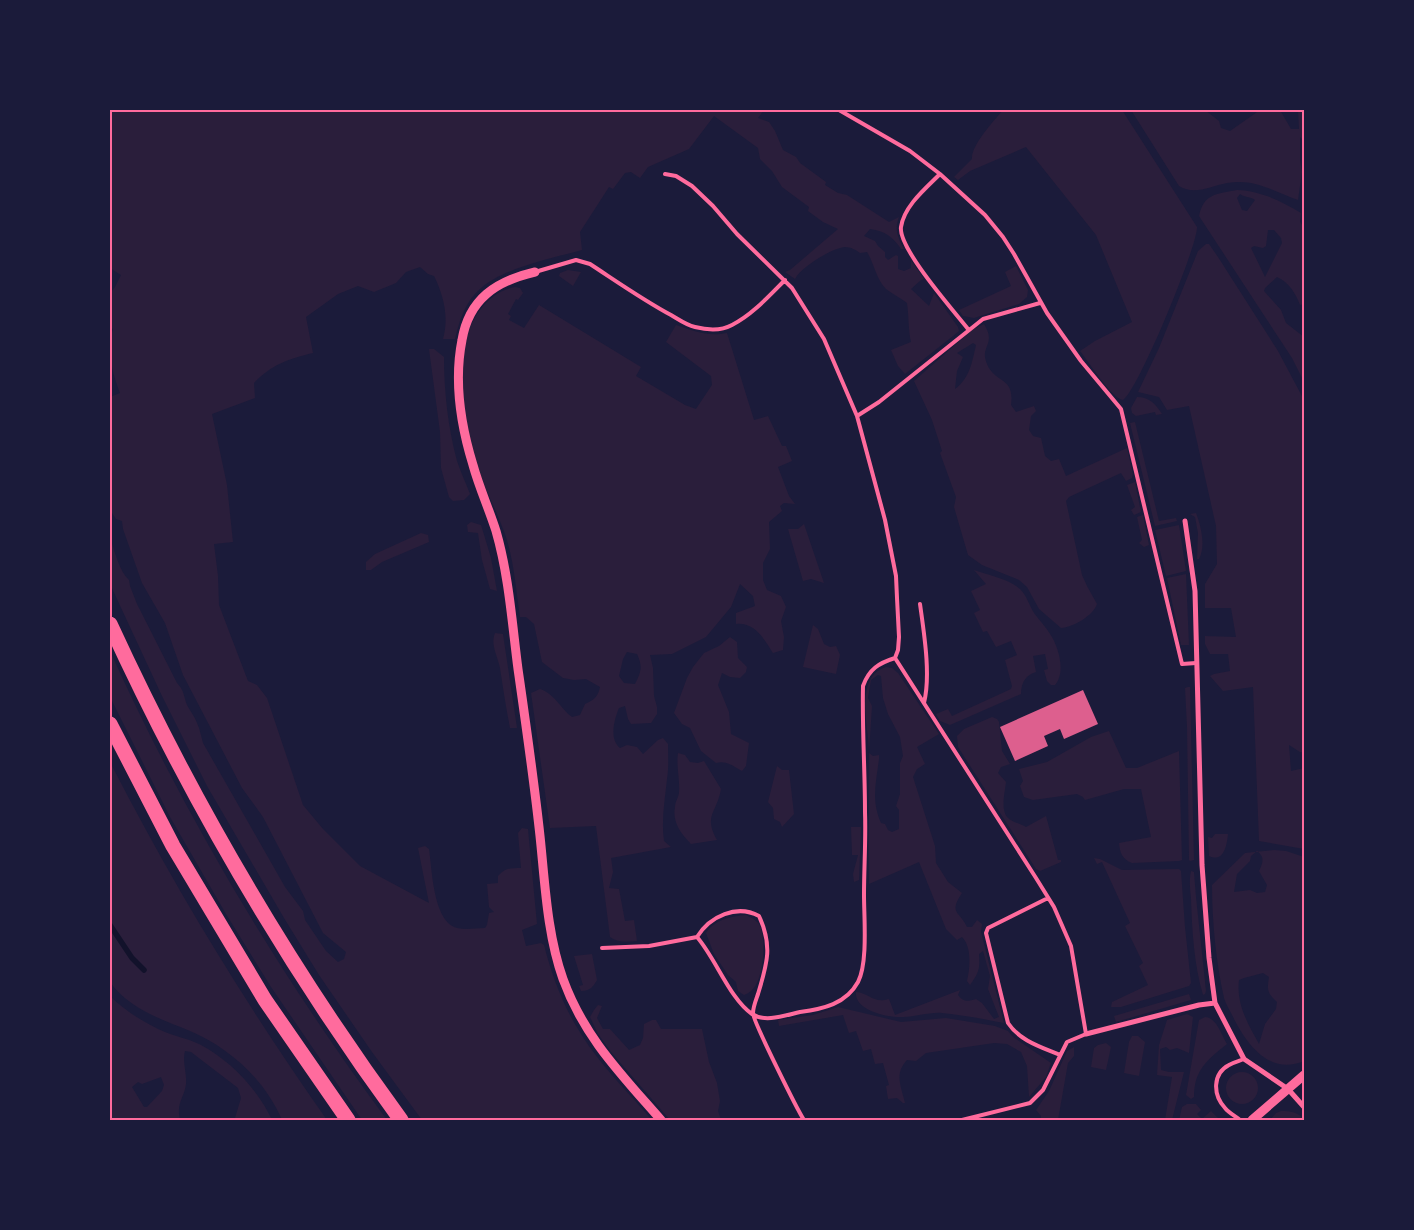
<svg xmlns="http://www.w3.org/2000/svg" width="1414" height="1230" viewBox="0 0 1414 1230" font-family="'Fira Sans',sans-serif">
<style>
.green{fill:#2a1e3b;fill-rule:evenodd}
.lines{fill:none;stroke-linecap:round;stroke-linejoin:round}
.stream{stroke:#12122b;stroke-width:5.5}
.building{fill:#dd5f8e}
.service{stroke:#ff6b9d;stroke-width:4}
.minor{stroke:#ff6b9d;stroke-width:5}
.tertiary{stroke:#ff6b9d;stroke-width:9}
.motorway{stroke:#ff6b9d;stroke-width:15}
.neatline{fill:none;stroke:#ff6b9d;stroke-width:2}
</style>
<rect width="100%" height="100%" fill="#1b1b3a"/>
<!-- green -->
<path class="green" d="M110,110H764L758,118L769,122L775,131L783,150L796,157L800,163L826,182L825,185L838,193L847,195L889,222L899,217C894,230 898,238 904,249H901C893,237 885,231 870,229L864,236L875,241L878,246L885,252V257L888,260L896,255L898,256V269L904,271L911,268V260L924,279L921,280L911,289L929,306L934,293L958,327L959,331L953,336L905,374L898,366L891,350L911,342C908,329 909,316 907,303C901,298 892,294 886,289C876,279 874,263 867,252L860,253C856,250 851,247 845,247C832,248 801,267 795,279L785,272L790,270L838,229L823,222L808,211L809,207L782,187L772,171L760,159L758,148L714,116L689,149L648,167L640,178L631,172L625,173L613,189L609,187L580,232L582,250C552,258 504,268 481,288C466,300 459,321 455,339H443C449,318 444,296 434,276L428,274L420,267L406,272L396,283L374,292L358,286L338,294L306,317L313,353C289,359 272,364 254,383L255,398L212,414L227,485L233,542L214,544L218,576L219,605L248,681L257,685L267,698L303,805L323,829L360,866L429,903L418,848L425,846L429,849C432,868 433,922 457,928C466,930 477,928 485,928L487,925L489,913L494,912L489,907L487,884L498,883V876C505,868 511,868 521,868L518,833L522,828L528,829L537,924L522,930L526,946L541,943L544,945C552,976 563,1006 581,1034C600,1065 628,1092 652,1120H422L372,1052L319,975L284,918L207,786L162,696L110,584V538C115,551 119,571 129,580L130,586L137,604L177,683C185,692 183,695 187,705C190,711 195,717 197,723C200,729 201,736 203,743L285,887L303,911L305,920L326,951L338,962L344,959L346,952L323,933L263,817L242,788L183,675L165,623L142,583L123,529L122,521L116,519L110,510V397L120,393C112,372 106,350 113,329L110,327V293L115,287L121,275L110,268Z
M1003,110H1122L1197,227C1198,245 1138,391 1123,400C1111,398 1089,362 1080,351L1095,341L1132,322L1096,235L1026,147L970,171L958,180L954,177L972,159C971,145 994,121 1003,110Z
M1131,110H1205L1219,121L1221,128L1230,131L1260,110H1280L1291,129H1299L1298,110H1304V141L1300,137V160L1302,172L1298,200C1272,191 1255,178 1227,183C1210,186 1195,196 1179,186Z
M1237,190C1261,191 1281,201 1301,213L1300,222L1304,228V304L1300,305C1296,294 1289,282 1277,277L1265,288L1264,291L1281,310L1286,323L1304,337V382L1292,358L1199,216C1204,193 1217,194 1237,190ZM1240,194C1245,198 1250,196 1255,200L1247,211L1242,210L1237,198ZM1268,230H1274L1281,238L1282,243L1265,277L1251,248L1254,246L1263,248L1266,246Z
M1206,244H1209L1218,257L1278,351L1304,400V753L1300,752L1289,745L1291,771L1304,768V849L1259,841L1253,687L1223,691L1210,676L1214,674L1230,671L1228,654H1210L1205,644V636L1236,637L1231,608H1205V584L1217,564L1216,526L1189,406L1167,410L1159,397L1138,392L1159,348L1198,251Z
M1016,266L1028,290L1027,297L1019,304L974,318L963,316L959,310L1011,286L1005,272Z
M568,270L581,272L573,286L559,276L560,273Z
M515,287L520,288L523,293L518,300L516,299L508,314L511,316L509,320L524,328L539,305L641,367L636,376L685,405L696,409L712,385L711,376L666,342L676,325C695,331 707,337 727,333L754,420L768,416L782,446H786L792,461L778,467L789,496L795,504L784,503L780,506L782,511L769,522L770,549L763,563V580L767,590L781,596L786,607L781,621L784,637L783,650L773,653C764,639 755,622 736,624V613L755,606L753,596L740,584L731,607L706,637L672,654L650,655L653,668L654,696L657,707V714L651,723L631,724L628,719L625,706L619,708C614,720 609,739 620,748L627,745L637,747L643,754L658,740L663,738L668,744C668,755 669,767 667,779C665,800 661,820 664,841L671,847L611,858L613,872L609,888L619,889L625,921L634,920L637,941C627,942 618,943 610,937L596,826L550,828L531,693L540,689C555,694 560,708 572,717L580,715L585,704C594,700 598,697 600,687L586,679L574,680L563,678L542,662L534,624L526,617H520C516,590 514,560 505,534C496,509 483,486 475,460C467,433 458,371 465,343C471,317 488,292 515,287ZM627,652L637,654C643,667 641,672 635,684L624,683L619,676L623,659Z
M984,324C997,345 979,346 987,364C995,384 1015,376 1011,405L1016,412L1034,406L1036,411L1031,416L1029,430L1033,436L1041,438L1045,456L1051,461L1059,459L1066,476L1127,448L1133,474L1132,478L1126,481L1121,473L1069,497L1066,501L1082,575L1087,586L1097,604C1093,616 1073,627 1061,628L1039,609L1027,587L1019,580L982,565L968,555L954,507L956,497L940,453L942,451L932,420L914,381L972,330ZM973,343L976,345C972,362 970,378 955,389L957,371L963,357L957,353Z
M429,349H434L444,357C444,392 448,427 457,461C461,473 466,483 470,494L464,500L453,501L449,497L441,468L440,432Z
M1137,397C1149,397 1156,404 1162,414L1156,415L1155,412L1136,416L1132,413L1131,408Z
M1135,422L1159,521L1176,518L1177,521L1155,526L1130,423Z
M1135,482L1141,512L1134,515L1131,510L1135,507L1127,485Z
M1196,513C1201,526 1206,546 1199,559H1197L1198,533L1195,517L1190,514Z
M1143,515L1149,545L1144,547L1139,543L1142,540L1137,517Z
M471,522L481,525L482,528L491,558L497,591L490,589L482,560L478,533L468,532L467,525Z
M804,524L824,583L811,579L803,581L788,529H798Z
M1179,525L1186,571L1166,576L1155,530Z
M421,533L428,535L429,542L382,562L371,570H366V562L375,554Z
M974,570C988,575 1009,579 1020,589C1027,596 1029,605 1034,613C1039,620 1046,627 1050,634C1059,647 1066,673 1055,685H1051L1047,681L1044,670L1048,669L1045,654L1033,656L1036,672C1026,675 1021,682 1021,694L950,725L940,721L936,714L948,709L952,716L1011,689L1012,686L1005,660L1017,655L1011,641L996,647L987,631L983,632L974,613L980,610L971,591L986,584Z
M1186,574L1189,645H1181L1167,578Z
M813,625L818,629L824,644L830,647L836,646L840,655L836,674L803,667Z
M495,633L503,634L517,728H510C506,708 503,688 500,668C498,657 490,645 495,633Z
M730,637L737,642L738,658L747,667L746,672L740,678L730,677L722,673L718,685L729,712L731,734L749,743L746,766L742,771C733,766 726,760 716,763L701,751L690,728L682,724L674,713L687,678L693,667L704,653L719,646Z
M110,651C185,817 279,974 387,1120H362L271,987L226,914L170,817L110,697Z
M886,667L892,668L898,673L939,734L917,747L925,764L917,769L913,777L935,846L936,863L948,882L962,893C948,914 960,911 967,927H972L977,920L982,924L981,932L1004,1023C983,1019 963,1015 942,1013C929,1012 916,1017 903,1017C889,1018 854,1011 856,992C870,993 873,1004 889,999L895,1015L960,990L958,995C964,1003 968,1001 976,999L982,1003L994,1019L999,1017L988,989L990,976L983,951L979,954C980,970 979,972 970,985L967,981C970,968 972,947 962,937L957,940L946,929L919,862L869,884C868,841 870,797 869,753C869,732 861,706 868,685C871,675 877,670 886,667ZM878,675L881,676L883,698L888,714L900,737L903,756L900,763V794L896,806L899,810V829L892,832L888,830L885,824L881,823C871,800 876,783 879,759V755L873,756L869,753L872,706L868,698L871,680Z
M1188,687H1190L1194,860L1190,861L1189,860L1187,727L1185,688Z
M992,717L997,719L999,722L1002,751L1010,764L1001,767L998,773L1006,782C1005,792 1000,810 1008,818C1012,822 1021,824 1026,827L1046,816L1058,860H1061V862L1040,871L1036,869L958,747L957,736L964,729Z
M1109,731L1126,768H1137L1179,751L1182,860L1179,861L1132,863C1122,859 1120,853 1119,843L1151,837L1141,789H1124L1085,800L1083,797L1077,794L1033,800L1024,797L1020,786L1023,781L1019,769L1047,762L1091,737Z
M678,753L685,755L690,762L698,763L704,761L721,789C717,813 703,815 717,840L691,844C681,834 672,822 675,807C675,801 679,797 679,792C680,779 676,766 678,753Z
M110,762C174,887 246,1005 327,1120H282C265,1080 230,1048 190,1031C161,1019 129,1009 110,982Z
M777,766L782,770H789L794,814L782,827L780,822L774,819L773,808L768,802Z
M851,827H861L859,882V880L854,882L853,874L858,855H852Z
M1215,834H1228C1227,845 1224,863 1209,856L1208,837L1212,838Z
M1274,850L1286,851L1304,857V1061C1270,1075 1248,1046 1234,1019C1231,1012 1226,1005 1224,998C1216,963 1212,921 1212,885L1245,853ZM1257,851C1265,857 1263,862 1259,871L1267,885L1265,892L1257,893L1250,890L1234,892L1237,874L1250,861L1251,856ZM1263,973L1269,977C1267,991 1267,992 1277,1002L1276,1009L1265,1024L1259,1044C1248,1024 1236,1004 1239,980L1244,978Z
M1094,858L1100,859L1122,870L1179,869L1181,871L1185,927L1191,983L1189,986L1121,1007H1111L1112,1002L1148,985L1139,966L1143,963L1125,926L1130,923L1102,862L1097,864Z
M1191,871L1194,872L1196,897L1206,991L1205,994L1203,995C1194,964 1192,931 1191,898C1190,890 1189,879 1191,871Z
M746,915C751,918 755,919 759,924C767,938 764,981 751,991C749,993 746,994 744,995L738,991L736,982L728,975L714,954L706,933C714,920 732,916 746,915Z
M592,954L597,980C593,987 590,991 581,991L579,986L583,985L574,956Z
M1189,994L1191,1000L1116,1022L1114,1016Z
M110,996C125,1011 146,1024 165,1032C177,1037 190,1039 201,1045C230,1060 259,1091 272,1120H236L235,1118L241,1098L238,1088L191,1052L185,1051C182,1062 187,1073 186,1084C184,1099 176,1102 180,1120H110ZM161,1077L164,1085L162,1091L147,1107H144L132,1087L138,1082L142,1084Z
M598,1005L602,1006L597,1018L603,1029H610L629,1050L640,1045L643,1038L644,1024L652,1020H656L661,1029H702L709,1062L717,1083L720,1101L718,1111L721,1120H670L611,1052L598,1034L590,1017L594,1010Z
M838,1007L901,1022L946,1018L995,1026L1008,1031L1013,1037L1051,1063L1046,1077L1029,1097L1027,1066L1021,1052L1007,1044L994,1043L926,1053L916,1061L907,1060C894,1074 901,1086 905,1103H903L897,1098L888,1099L886,1086L889,1085L883,1063L875,1064L871,1049L863,1051L856,1031L849,1033L843,1015L779,1026L778,1020L813,1015Z
M1187,1014L1193,1017L1189,1053L1177,1048L1170,1050L1166,1047L1160,1049L1161,1070L1169,1072H1184L1172,1120H1165L1172,1077L1157,1075L1159,1045L1167,1020Z
M1205,1017C1217,1018 1221,1034 1227,1044C1207,1060 1194,1070 1194,1097L1191,1099L1186,1095L1199,1020Z
M1132,1036H1138L1145,1042L1139,1076L1124,1073L1129,1042Z
M1106,1043L1111,1047L1106,1070L1091,1067L1094,1048L1098,1045Z
M1074,1047V1056L1068,1063L1058,1120H1041V1116L1036,1110L1049,1091L1067,1051Z
M1226 1088a16 16 0 1 1 32 0a16 16 0 1 1-32 0Z
M1187,1104H1196L1201,1110L1197,1114L1202,1119L1211,1111L1220,1120H1179L1182,1107Z
M1281,1111C1290,1111 1299,1112 1304,1120H1270L1276,1113Z"/>
<g class="lines">
<!-- stream -->
<path class="stream" d="M110,925L132,958L144,970"/>
</g>
<!-- building -->
<path class="building" d="M1083,690L1098,724L1064,739L1060,729L1044,736L1048,746L1015,761L1000,727Z"/>
<g class="lines">
<!-- service -->
<path class="service" d="M839,110L910,151L940,174L985,215L1003,237L1014,254L1047,313L1081,361L1121,409L1182,664L1196,663
M665,174L676,176L692,186L713,206L737,234L792,288L824,339L857,416L885,520L896,576L897,598L899,637L898,650L895,658L1036,878L1054,907L1071,946L1086,1034L1067,1042L1043,1090L1030,1103L962,1120
M940,174C926,188 904,206 901,227C898,248 953,310 968,329
M535,272L576,260L590,264C616,281 643,300 671,315C678,319 686,325 695,327C707,330 721,331 732,325C752,315 769,296 785,280
M857,416L879,402L983,319L1040,303
M920,604C924,633 931,675 924,703
M1048,898L988,928L986,933L1008,1023C1020,1041 1041,1047 1060,1055
M697,937C716,959 730,999 752,1014C765,1023 786,1015 800,1012C823,1009 846,1004 858,982C868,963 864,918 864,895C864,867 866,840 865,812C865,770 862,728 863,686C869,669 879,663 895,658
M602,948L649,946L697,937C710,916 737,904 759,916C773,946 767,964 758,994C756,1000 753,1007 753,1013C752,1019 798,1111 804,1120
M1240,1120C1235,1116 1229,1113 1225,1108C1213,1095 1212,1074 1229,1065C1234,1062 1239,1061 1244,1059"/>
<!-- minor -->
<path class="minor" d="M1185,521L1195,591L1202,865L1209,958L1215,1003L1244,1059L1288,1089L1304,1107
M1086,1034L1199,1005L1215,1003"/>
<!-- tertiary -->
<path class="tertiary" d="M535,272C496,281 469,299 462,340C454,380 461,426 473,465C479,487 489,509 496,531C509,576 512,623 518,669C526,725 534,780 540,836C545,883 547,934 563,979C584,1037 621,1074 661,1120
M1252,1120L1304,1075"/>
<!-- motorway -->
<path class="motorway" d="M110,624C191,800 286,963 401,1120
M110,724L173,846L265,1000L348,1120"/>
</g>
<!-- border -->
<rect width="1414" height="1230" fill="none" stroke="#1b1b3a" stroke-width="222"/>
<rect x="111" y="111" width="1192" height="1008" class="neatline"/>
</svg>
